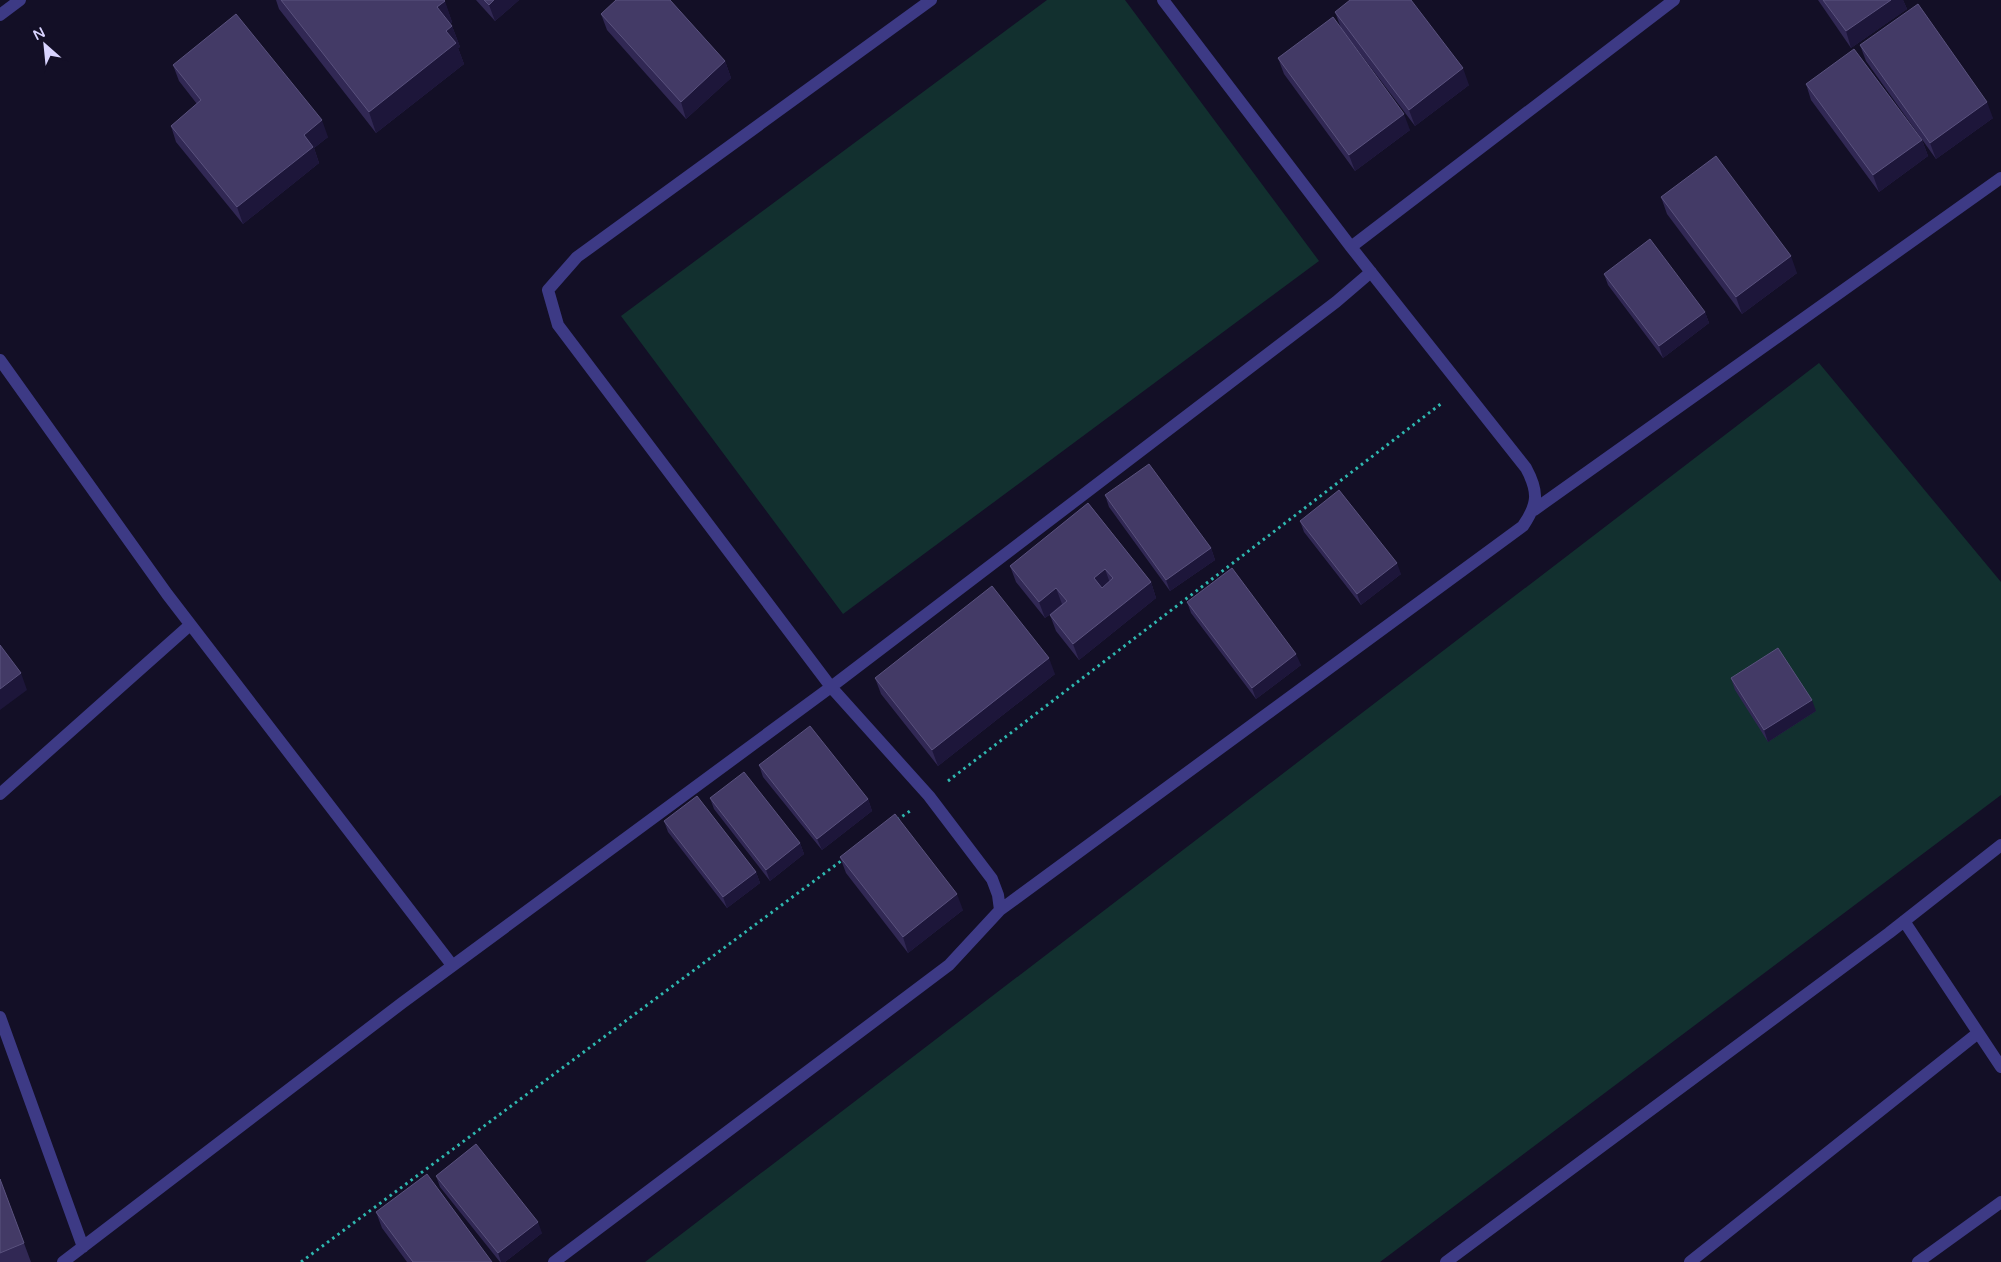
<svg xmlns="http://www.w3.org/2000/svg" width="2001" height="1262" viewBox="0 0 2001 1262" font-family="'Varela Round',sans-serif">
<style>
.green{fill:#12302f}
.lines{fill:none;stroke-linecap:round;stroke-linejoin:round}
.path{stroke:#2fb8b0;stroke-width:3;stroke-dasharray:2.5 4;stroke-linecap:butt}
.street{stroke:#3d3a85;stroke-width:12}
.wall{fill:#312854}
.shaded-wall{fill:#1d163a}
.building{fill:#433a66;stroke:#5a527e;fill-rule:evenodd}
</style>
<rect width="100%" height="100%" fill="#130f26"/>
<!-- green -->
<path class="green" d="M1047,0H1125L1319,261L843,614L621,316Z
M1819,363L2001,582V795L1380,1262H645Z"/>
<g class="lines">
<!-- path -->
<path class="path" d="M948,781L1442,403
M897,820L910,811
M301,1262L845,858"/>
<!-- street -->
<path class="street" d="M0,15L20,0
M1351,247L1674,0
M0,360L167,594L452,965
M1534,510L2001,178
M0,794L190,625
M1000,910L1523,526C1538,504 1539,492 1526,468L1351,247L1163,0
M1904,921L2001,1067
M0,1017L83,1247
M63,1262L402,1003L831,687L1336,302L1371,272
M554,1262L949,965L1000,910L998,895L992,879L929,796L831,687L558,325L548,290L577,257L931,0
M1446,1262L1889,933L2001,845
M1690,1262L1978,1033
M1918,1262L2001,1202"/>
</g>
<!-- wall -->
<path class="wall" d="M276,0H444L452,22L450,24L452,26L460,47L458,48L464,64L376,133L279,9Z
M476,0H519L495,21Z
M1818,0H1903L1907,9L1851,48Z
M1335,12L1469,85L1415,126L1341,28Z
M601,14L725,61L731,78L686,119L607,30Z
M1860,45L1993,118L1936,159L1866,61Z
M1278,58L1410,130L1355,171L1284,74Z
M173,65L328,137L314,148L319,163L243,224L176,142L171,126L197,104L179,81Z
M1806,84L1922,140L1928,156L1879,192L1811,100Z
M1661,197L1797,273L1742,314L1667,214Z
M1604,274L1705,312L1709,323L1663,358L1608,285Z
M1105,495L1211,548L1215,560L1170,591L1109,507Z
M1088,503L1151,582L1156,598L1079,660L1056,631L1050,615L1063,605L1045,618L1016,582L1010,566Z
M1300,521L1401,574L1361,605L1304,532Z
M1187,602L1301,665L1256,699L1191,613Z
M1055,674L938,766L881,694L875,678Z
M1731,678L1816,711L1768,742L1735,690Z
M759,765L868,799L872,811L822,850L763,777Z
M710,798L800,843L804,854L770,881L714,809Z
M664,821L756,872L760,883L727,908L668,832Z
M840,857L963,910L908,953L846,873Z
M436,1176L542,1233L505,1262H500L440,1187Z
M0,1179L31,1262H0Z
M376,1212L492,1262H407L382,1228Z"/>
<!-- shaded-wall -->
<path class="shaded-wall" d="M494,0H519L495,21L489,5Z
M1891,0H1903L1907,9L1851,48L1846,31Z
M445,1L452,22L444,28L437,7Z
M452,26L460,47L458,48L464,64L376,133L369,112L446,31Z
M725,61L731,78L686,119L681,102Z
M1463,68L1469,85L1415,126L1409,110Z
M1987,102L1993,118L1936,159L1930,143Z
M1404,114L1410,130L1355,171L1349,155Z
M322,120L328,137L314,148L319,163L243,224L237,207L304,135Z
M1922,140L1928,156L1879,192L1873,175Z
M1791,256L1797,273L1742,314L1736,297Z
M1705,312L1709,323L1663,358L1659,346Z
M1211,548L1215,560L1170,591L1166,580Z
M1397,563L1401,574L1361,605L1357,594Z
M1105,569L1111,586L1100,594L1094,578Z
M1151,582L1156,598L1079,660L1073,644Z
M1056,588L1062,604L1045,618L1039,602Z
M1296,654L1301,665L1256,699L1252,688Z
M1049,658L1055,674L938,766L932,750Z
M21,673L27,690L0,710V689Z
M1812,700L1816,711L1768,742L1764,730Z
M868,799L872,811L822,850L817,839Z
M800,843L804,854L770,881L766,870Z
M756,872L760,883L727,908L723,897Z
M957,894L963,910L908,953L903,937Z
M538,1222L542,1233L505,1262H501L498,1253Z"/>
<!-- building -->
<path class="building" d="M281,0H444L445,1L437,7L452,26L446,31L456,43L369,112Z
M484,0H494L489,5Z
M616,0H670L725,61L681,102L601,14Z
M1350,0H1411L1463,68L1409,110L1335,12Z
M1823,0H1891L1846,31Z
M1918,4L1987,102L1930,143L1860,45Z
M236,14L322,120L304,135L313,147L237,207L171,126L201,100L173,65Z
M1333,17L1404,114L1349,155L1278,58Z
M1854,49L1922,140L1873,175L1806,84Z
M1716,156L1791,256L1736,297L1661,197Z
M1650,239L1705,312L1659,346L1604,274Z
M1149,464L1211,548L1166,580L1105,495Z
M1339,490L1397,563L1357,594L1300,521Z
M1088,503L1151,582L1073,644L1050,615L1067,601L1056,588L1039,602L1010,566ZM1105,569L1113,578L1102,588L1094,578Z
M1232,568L1296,654L1252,688L1187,602Z
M992,586L1049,658L932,750L875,678Z
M0,645L21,673L0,689Z
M1778,648L1812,700L1764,730L1731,678Z
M810,726L868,799L817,839L759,765Z
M744,772L800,843L766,870L710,798Z
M697,796L756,872L723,897L664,821Z
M895,814L957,894L903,937L840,857Z
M476,1144L538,1222L498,1253L436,1176Z
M427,1174L492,1262H413L376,1212Z
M0,1179L24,1243L0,1253Z"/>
<!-- north arrow -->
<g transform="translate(45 45) rotate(333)" stroke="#130f26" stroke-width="4" paint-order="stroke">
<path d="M0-4L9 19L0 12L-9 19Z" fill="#d9d4ff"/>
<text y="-8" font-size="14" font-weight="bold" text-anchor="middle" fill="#d9d4ff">N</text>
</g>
</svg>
